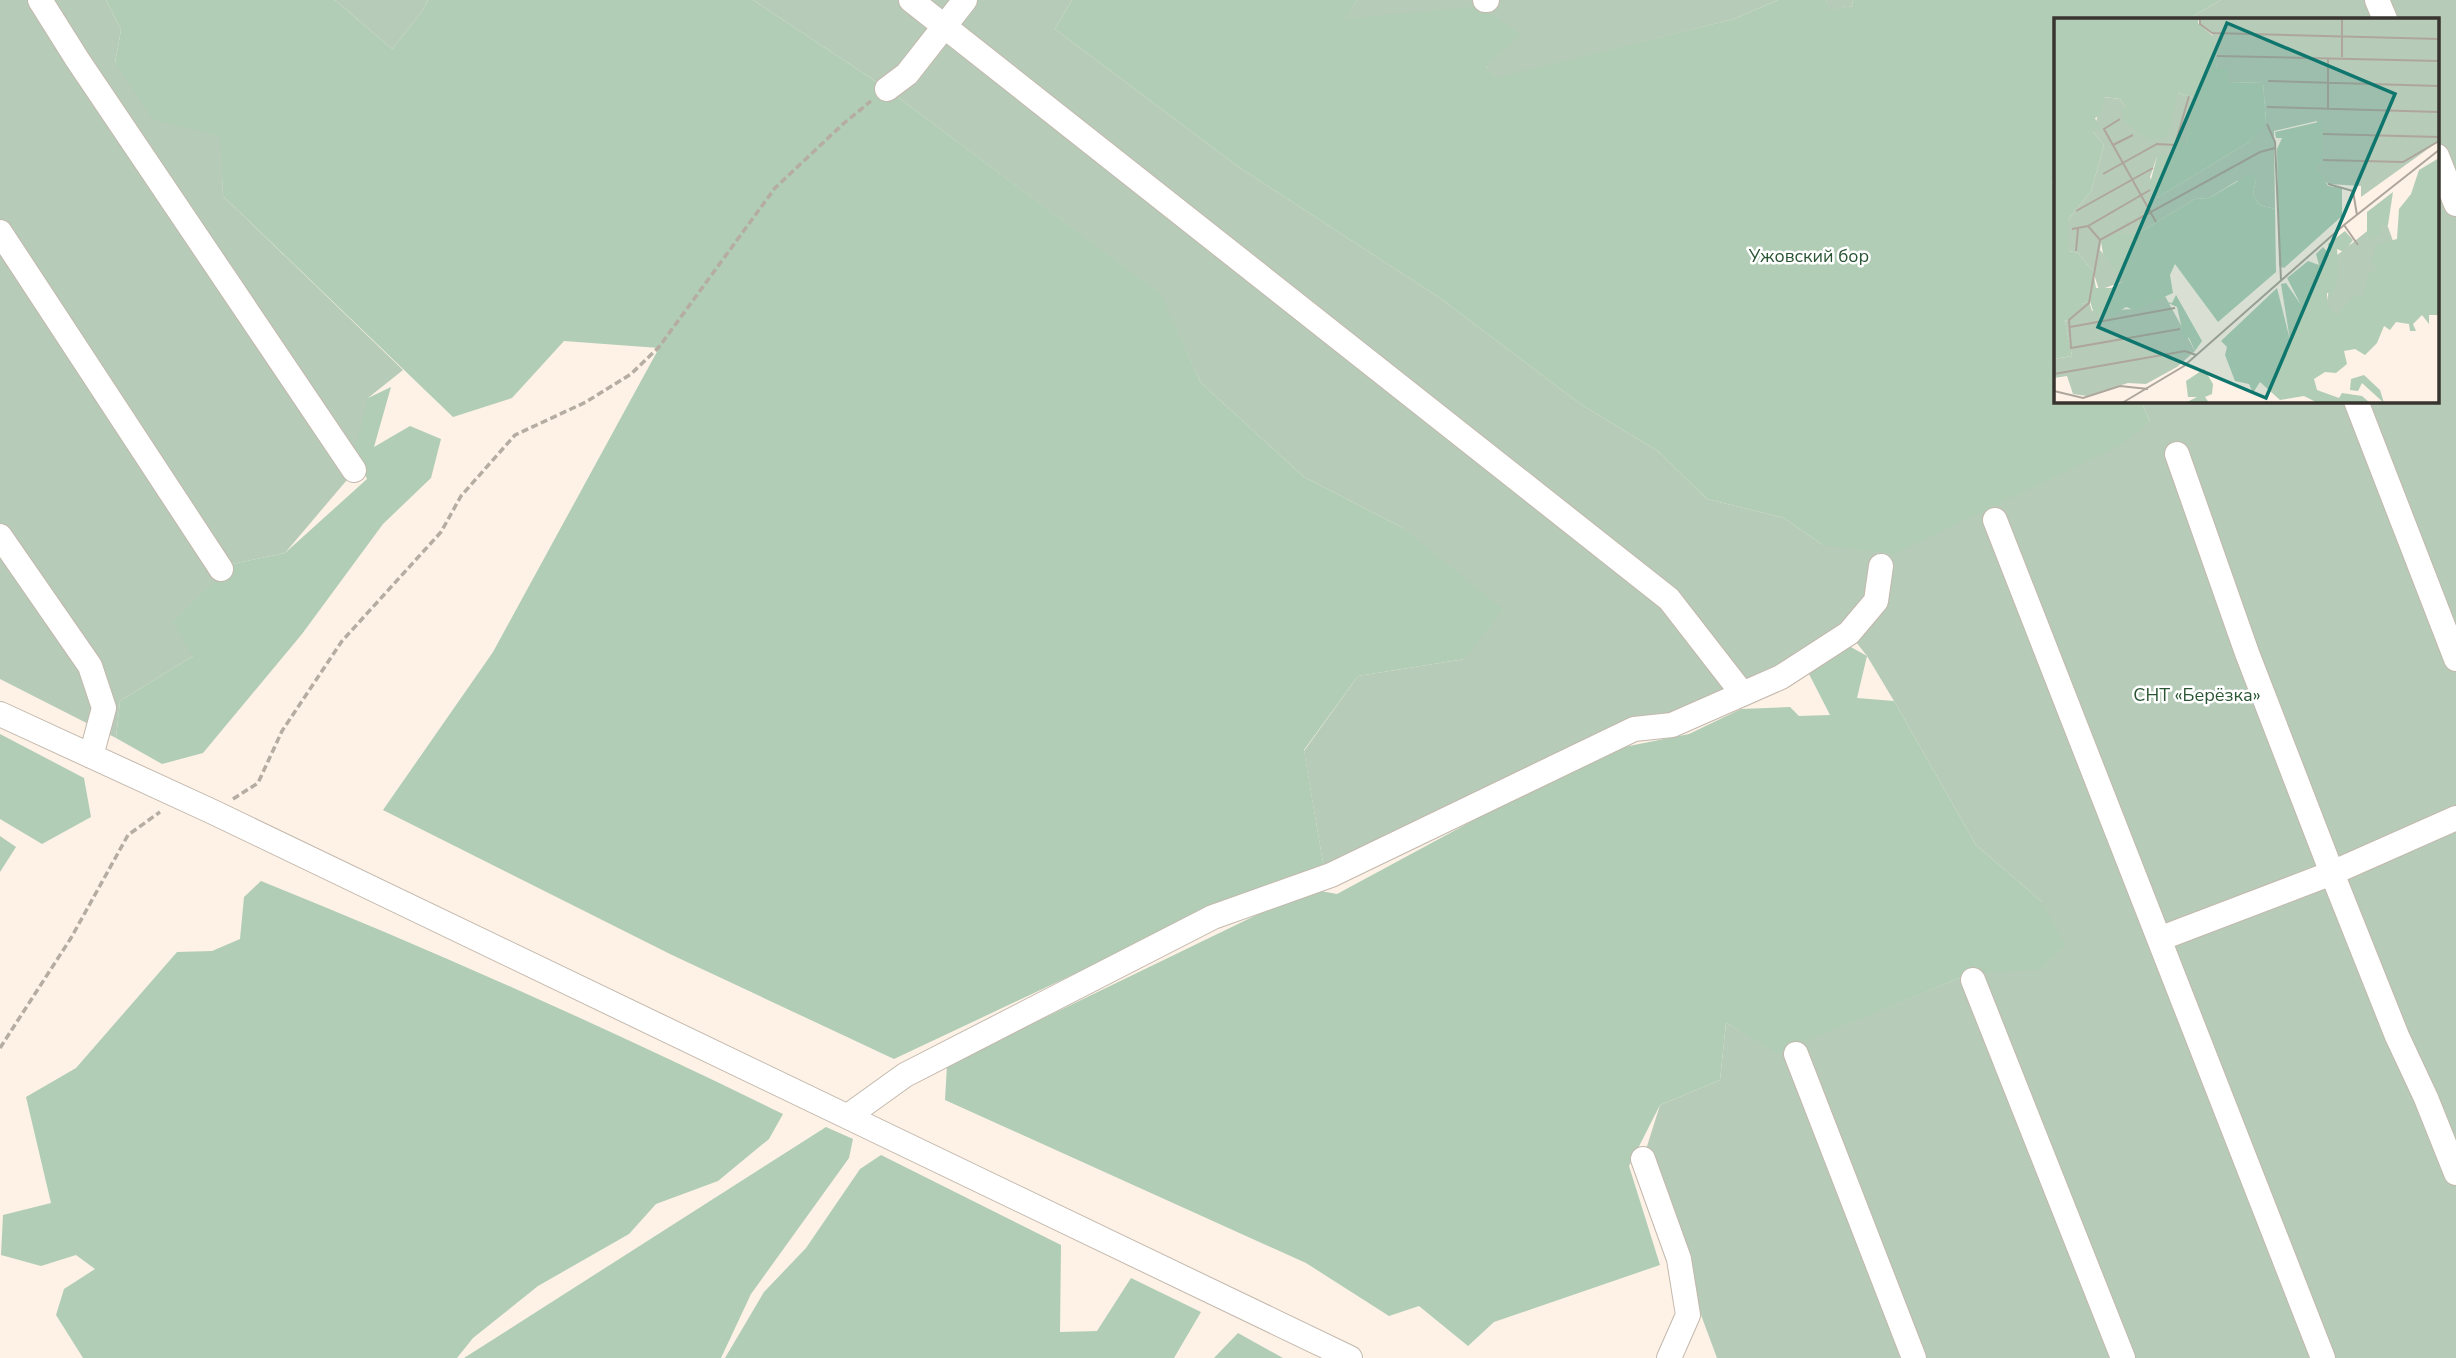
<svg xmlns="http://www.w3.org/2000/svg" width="2456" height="1358" viewBox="0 0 2456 1358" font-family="'Nunito Sans',sans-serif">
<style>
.green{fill:#b7cbb9}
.forest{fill:#b1cdb5}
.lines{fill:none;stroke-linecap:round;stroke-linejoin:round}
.minor-casing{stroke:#c3b8ad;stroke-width:26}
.path{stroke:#b5aca2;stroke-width:3.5;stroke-dasharray:7 3.5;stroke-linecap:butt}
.minor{stroke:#fff;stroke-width:24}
.labels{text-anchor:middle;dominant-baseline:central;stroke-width:5;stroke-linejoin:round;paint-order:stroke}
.park-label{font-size:18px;fill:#2a5533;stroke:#fff}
.inset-road{fill:none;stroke:#aea69c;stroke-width:2}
.view{fill:#0f766e;fill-opacity:0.15;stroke:#0f766e;stroke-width:3.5}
.inset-edge{fill:none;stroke:#38342f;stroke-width:3.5}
</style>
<rect width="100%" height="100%" fill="#fdf2e5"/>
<!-- green -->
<path class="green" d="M0,0H106L121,30L115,63L221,136L223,196L403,370L368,398L374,448L285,553L232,564L193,656L120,701L116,738L0,679Z
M335,0H428L421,13L392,49Z
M753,0H1072L1055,29L1240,168L1440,298L1579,403L1659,452L1707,499L1784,518L1823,545L2150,422L2141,401H2437V19H2188L2221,0H2456V1358H1717L1643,1159L1660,1105L1720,1080L1726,1023L1777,1052L1972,973L2042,902L1976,845L1894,701L1867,656L1849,633L1324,869L1304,751L1358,676L1465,659L1403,528L1304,477L1201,383L1160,294L887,89Z
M1357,0H1778L1734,19L1495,79L1486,66L1344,19Z
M1826,0H1852L1853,6L1828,11Z"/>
<!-- forest -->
<path class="forest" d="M106,0H335L392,49L421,13L428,0H753L887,89L1161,294L1201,383L1304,477L1403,528L1503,609L1465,659L1358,676L1304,750L1324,869L1227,902L894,1059L672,955L383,810L493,652L659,348L564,341L512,398L453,417L223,196L220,136L153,120L115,63L121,30Z
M1072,0H1357L1345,19L1480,6L1521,34L1486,66L1495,78L1734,19L1778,0H1826L1829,10L1853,6L1852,0H2221L2188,19H2055V179L2052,182L2055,191V401H2141L2150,422L2121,445L1894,554L1823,545L1784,518L1707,499L1659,452L1579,403L1440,298L1240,168L1055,29Z
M391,387L374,447L410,426L441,439L431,478L383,524L302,634L203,753L162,764L116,738L120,701L193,656L173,622L232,564L285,553L367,479L355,451L368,398Z
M1849,646L1867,656L1857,698L1894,701L1976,845L2042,902L2065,945L2039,970L1972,973L1777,1053L1726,1023L1720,1080L1660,1105L1629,1166L1660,1265L1494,1322L1468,1346L1419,1306L1389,1316L1306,1263L945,1100L947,1065L1310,889L1337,894L1539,785L1614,749L1689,734L1741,709L1790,707L1799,716L1830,715L1809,674Z
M0,734L84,778L91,817L42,844L0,819Z
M0,836L16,847L0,872Z
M261,881C437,952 612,1030 783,1114L769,1139L718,1181L656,1204L629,1234L538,1286L473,1338L457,1358H83L56,1315L64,1289L95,1269L76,1255L41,1266L1,1255L3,1215L51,1203L26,1097L76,1068L177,952L212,951L240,939L244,897Z
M826,1127L853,1139L849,1158L751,1294L721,1358H464Z
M881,1155L1061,1245L1060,1332L1097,1331L1131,1278L1201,1312L1174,1358H725L764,1292L806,1248L860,1169Z
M1238,1333L1283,1358H1214Z"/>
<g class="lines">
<defs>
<path id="minor" d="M40,0L77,59L354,470
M911,0L1669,599L1742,693
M1485,0H1487
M2377,0L2385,19
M887,89L907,74L965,0
M2437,156L2456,204
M0,232L221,569
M2356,401L2456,659
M2177,454L2247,653L2332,873L2397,1036L2426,1098L2456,1173
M1995,520L2323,1358
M0,536L90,666L104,708L91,756
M0,714L213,812L1350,1358
M2159,939L2332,873L2456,818
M1973,980L2123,1358
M1796,1054L1914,1358
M848,1116L905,1075L1213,917L1331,875L1634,729L1672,725L1781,677L1849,633L1876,601L1881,566
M1643,1159L1679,1259L1688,1315L1669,1358"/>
</defs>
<!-- minor casing -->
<use href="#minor" class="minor-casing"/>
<!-- path -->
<path class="path" d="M233,799L258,783L282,731L342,641L441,532L461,496L515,435L586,402L631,374L659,347L775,188L843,124L871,101
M0,1048L71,938L128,835L160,812"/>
<!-- minor -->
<use href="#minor" class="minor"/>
</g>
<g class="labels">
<!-- park labels -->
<g class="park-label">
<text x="1809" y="256">Ужовский бор</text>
<text x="2197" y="695">СНТ «Берёзка»</text>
</g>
</g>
<!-- overview -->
<g transform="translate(2054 18)">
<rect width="385" height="385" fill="#fdf2e5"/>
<path d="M146,0H385V123L307,179V168L274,166L268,161L261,149L263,103L220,113L221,191L205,187L199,176L202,162L183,163L155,180L141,181L83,216L47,224L46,232L71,263L45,272L39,253L24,235L15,233L13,221L14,202L37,173L50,127L39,114L49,79L66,81L72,90L124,75L142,80L132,128L117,143L103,139L96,159L103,180L195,124L212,103L209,65L174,64L163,52L158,15L146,6ZM333,206L339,223L295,308L272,287L282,238L317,210ZM111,278L141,333L123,349L92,366L74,365L33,378L19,376L13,358L0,360V341L18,338L11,304L28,286L35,283L38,293L80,291Z" fill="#b7cbb9"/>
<path d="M0,0H145L144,5L159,18L163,51L173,52L174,64L209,65L212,103L207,112L195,124L103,180L95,169L103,139L111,134L117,143L122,126L128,122L132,128L137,95L134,88L142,80L124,75L114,119L95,122L70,104L68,92L72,90L66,81L50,79L47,97L41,100L46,111L39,114L50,127L37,173L14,202L15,233L24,235L39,253L42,270H57L70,263L49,236L47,224L61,216H83L141,181L155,180L198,155L202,162L199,176L205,187L221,191L222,254L164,304L121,246L116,257L119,275L80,292L72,289L58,298L40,296L36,283L28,286L22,298L11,303L18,338L0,341ZM269,103L268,144L262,149L274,168L288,170V198L230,250L225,248L223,131L228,120H222L221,114ZM385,140V297H375V306L368,297L359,306L362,313H356L355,306L342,304L336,312L330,308L323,325L311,337L301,331L290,333L293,346L282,355L271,354L260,361L263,372L285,380L288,375L308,378L316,385H264L250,378L226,382L206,364L199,375L195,366L181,363L171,337L173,329L167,323L223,270L236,322L227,266L232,265L247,287L233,260L254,243L265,247L262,236L269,229L276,237L274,226L291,213L299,222L290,234L283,231L285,255L279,276L273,275V287L284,297L301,276L308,281L315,255L323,251L317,243L323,226L343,221L345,191L357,176L365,152ZM339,174L334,207L326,208L329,214L319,222L313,218V194ZM122,277L148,323L141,333L135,320H130L123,289L112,284L118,285ZM150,351L159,366L158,376L151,379L155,385H131L143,379H134L132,363ZM310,357L326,372L330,385L308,365L304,373L296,372L297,361Z" fill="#b1cdb5"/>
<path class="inset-road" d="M146,0V6L158,15L385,21M163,38L385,43M288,39V0M214,63L385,68M213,89L385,94M274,91V40M66,101L50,111L102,204M213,106L221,124L227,262M269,116L385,119M59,127L79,117M269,142L349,144L385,123M49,156L103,126L121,127L135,78M274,166L299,173L303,197M22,193L99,150M290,207L304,227M34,208L46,222L206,134L221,130M18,211L34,208L96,172M46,222L35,285L15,302L17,330L126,311M22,233L24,211M16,309L121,290M0,356L131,333L142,337M0,373L29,380L66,368L94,371M68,385L130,348L290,207L385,132"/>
<path class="view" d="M173,5L341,76L212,380L44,309Z"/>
<rect width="385" height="385" class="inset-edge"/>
</g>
</svg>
